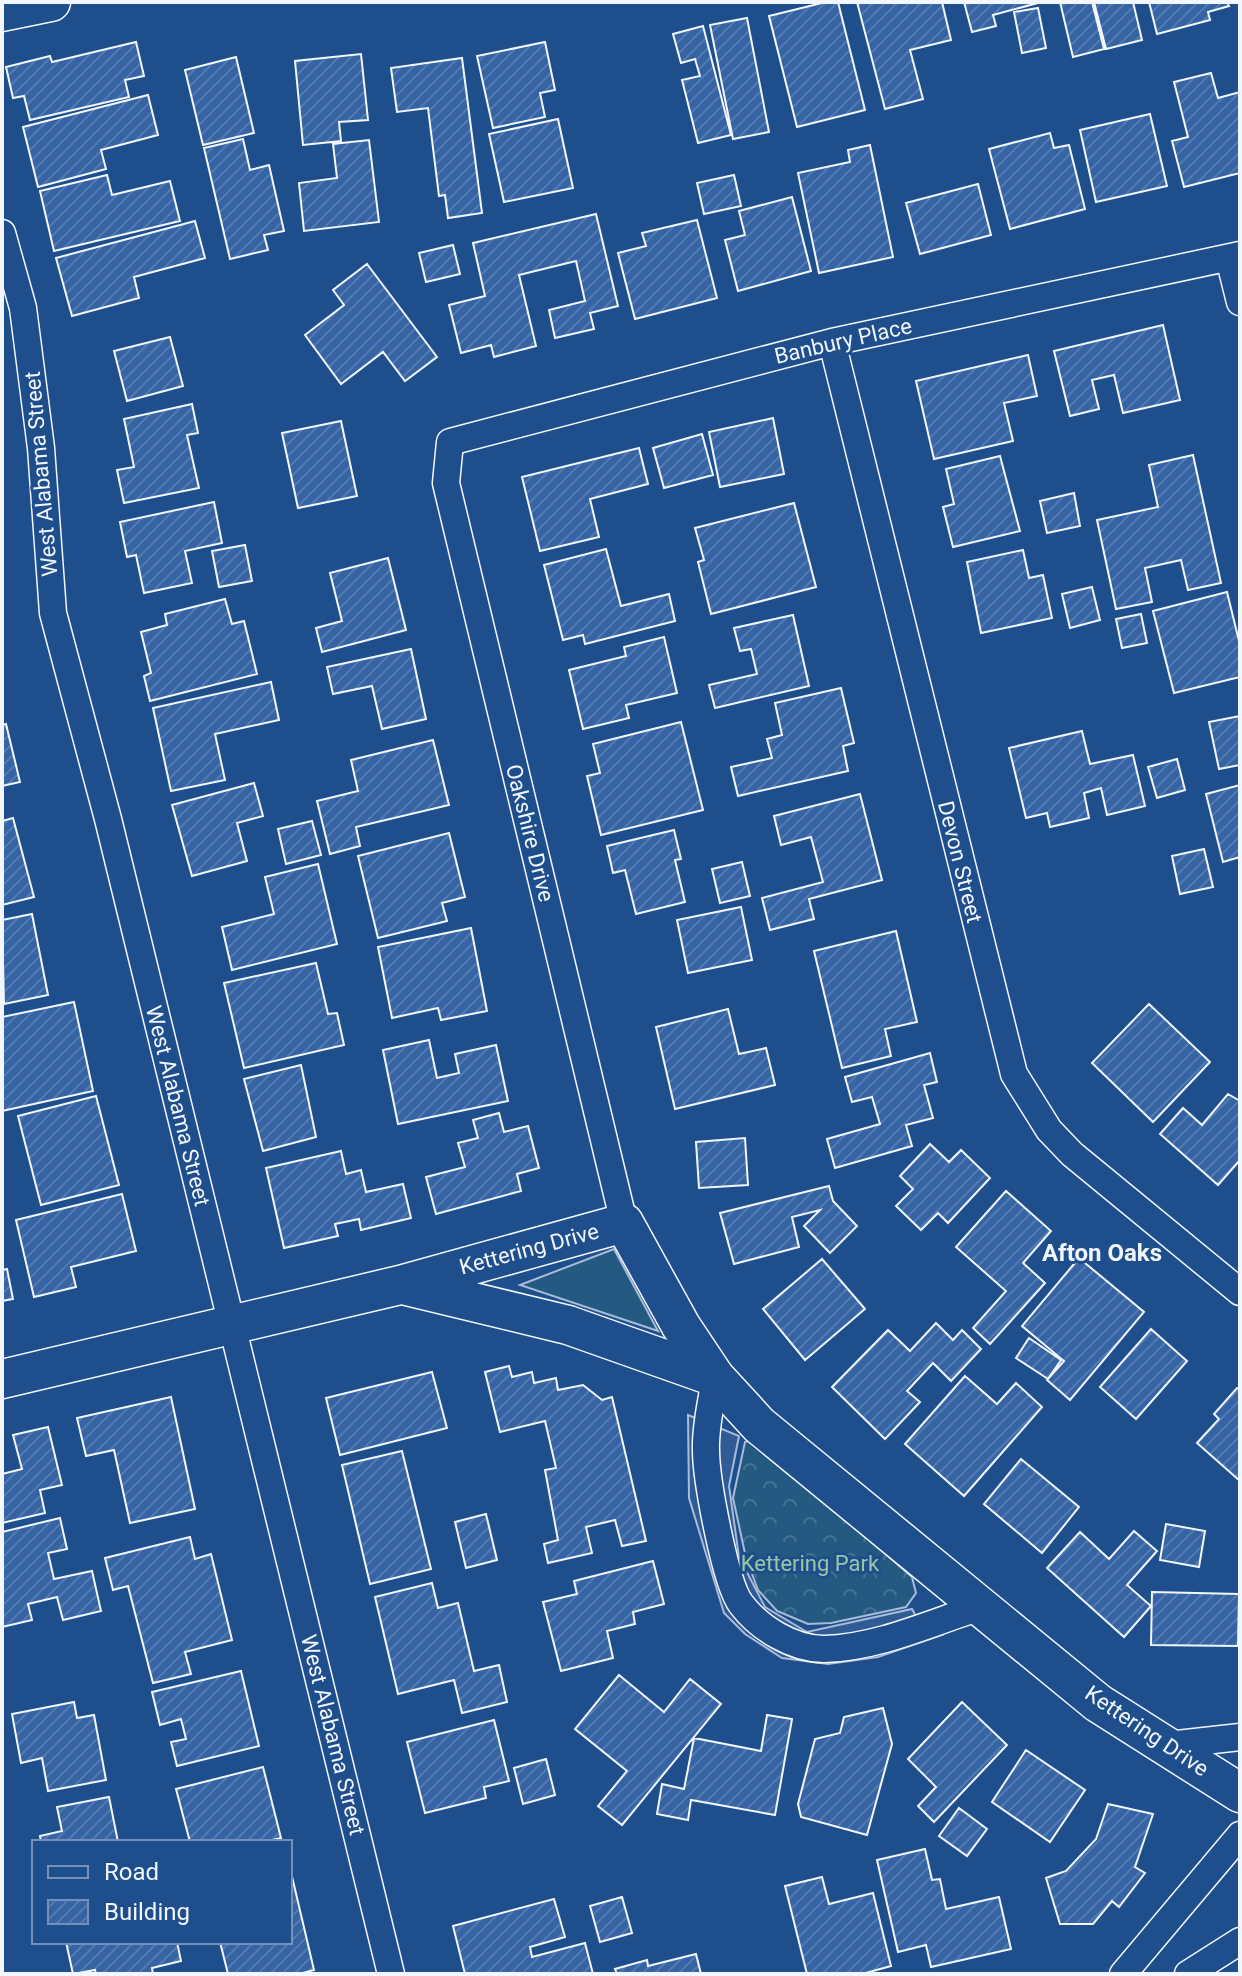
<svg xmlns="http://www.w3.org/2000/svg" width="1242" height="1976" viewBox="0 0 1242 1976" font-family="Roboto,sans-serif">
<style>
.grass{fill:#245a82;stroke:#a8bbd7;stroke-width:2}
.forest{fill:url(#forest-crowns);stroke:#a8bbd7;stroke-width:2}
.parking{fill:#305b95;stroke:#a8bbd7;stroke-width:2}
.building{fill:url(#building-hatch);stroke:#f2f6ff;stroke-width:2}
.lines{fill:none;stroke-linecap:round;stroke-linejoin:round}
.street-casing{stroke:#f2f6ff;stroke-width:29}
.secondary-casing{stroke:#f2f6ff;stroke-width:41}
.street{stroke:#1f4e8c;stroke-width:26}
.secondary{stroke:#1f4e8c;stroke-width:38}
.labels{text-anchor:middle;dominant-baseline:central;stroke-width:6;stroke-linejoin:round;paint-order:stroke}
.street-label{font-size:22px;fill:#f2f6ff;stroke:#1f4e8c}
.park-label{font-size:22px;fill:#97c8a6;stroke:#1f4e8c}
.neighbourhood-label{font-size:24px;font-weight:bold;fill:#f2f6ff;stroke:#1f4e8c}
</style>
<defs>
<pattern id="forest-crowns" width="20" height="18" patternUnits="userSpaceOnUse" patternTransform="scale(2)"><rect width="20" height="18" fill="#245a82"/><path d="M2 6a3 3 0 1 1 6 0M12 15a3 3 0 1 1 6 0" fill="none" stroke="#447295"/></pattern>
<pattern id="building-hatch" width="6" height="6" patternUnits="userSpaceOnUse" patternTransform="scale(2)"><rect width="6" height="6" fill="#3563a3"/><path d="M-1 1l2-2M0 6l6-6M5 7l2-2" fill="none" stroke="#537ab1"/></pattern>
</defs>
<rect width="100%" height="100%" fill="#1f4e8c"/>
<!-- grass -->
<path class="grass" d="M614,1249L658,1331L520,1285Z"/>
<!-- forest -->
<path class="forest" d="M753,1439L912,1577L916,1593L906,1607L831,1623L808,1624L777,1611L758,1590L746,1558L733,1498L745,1442Z"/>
<!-- parking -->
<path class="parking" d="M688,1415L739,1436L729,1486L739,1557L765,1607L807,1632L912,1609L918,1620L942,1635L878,1657L828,1664L782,1658L745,1634L724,1613L689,1498Z"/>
<!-- building -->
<path class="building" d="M826,2H838L865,110L797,127L769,16Z
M857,2H942L951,40L910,50L923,99L885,109Z
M964,2H1038V3L993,15L996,26L972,32Z
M1060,2H1092L1104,49L1073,57Z
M1094,2H1133L1142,40L1106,49Z
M1149,2H1227L1229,6L1208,12L1210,20L1157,34Z
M1038,8L1046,48L1022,53L1014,12Z
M747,18L769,132L733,139L710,25Z
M703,26L731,135L698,143L682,80L700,76L695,59L681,63L673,34Z
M136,42L144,76L125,80L129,97L30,120L24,96L13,98L6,67L50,56L52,62Z
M545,42L555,90L540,93L545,117L493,128L477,56Z
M361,54L368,120L339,122L341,141L303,145L295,61Z
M236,57L254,133L203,145L185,70Z
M462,58L482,213L448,218L445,195L439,196L428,108L397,112L391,68Z
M1211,73L1218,98L1240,92V173L1184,187L1172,141L1188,137L1174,82Z
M148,95L158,135L101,150L106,169L38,187L23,127Z
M1150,114L1167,186L1096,202L1080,130Z
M558,119L573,188L504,202L489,134Z
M1050,133L1054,148L1069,145L1085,209L1010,229L989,149Z
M243,139L250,170L269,165L284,231L264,235L268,250L230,259L204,148Z
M369,140L379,222L304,231L299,183L337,178L333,144Z
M870,145L893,257L819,273L798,173L850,162L848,150Z
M107,175L112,195L170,181L180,221L54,251L40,191Z
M734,175L741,206L704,214L697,183Z
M978,184L991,235L920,254L906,203Z
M792,197L811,271L738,291L725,240L745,235L739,211Z
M596,214L618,306L590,313L594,329L555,338L549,310L585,301L576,261L519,275L536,346L494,357L491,345L461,353L449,305L485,296L473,243Z
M697,220L717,298L635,319L618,253L646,246L642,233Z
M195,221L205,258L134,277L139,298L72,316L56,258Z
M453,245L460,274L426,282L419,253Z
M367,264L437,357L405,381L383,352L341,384L305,335L344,305L333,290Z
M1163,325L1180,400L1123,413L1114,375L1092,380L1099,409L1070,416L1054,351Z
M170,337L183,386L127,401L114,351Z
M1028,355L1037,396L1004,403L1013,441L934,459L916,381Z
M192,404L198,433L187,435L199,488L124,503L117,470L134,467L124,419Z
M773,418L784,474L720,487L709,432Z
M341,421L357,496L298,508L282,433Z
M702,434L713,475L664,488L653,448Z
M639,448L648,484L590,499L599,537L540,551L522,477Z
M1193,455L1221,583L1188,590L1181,560L1145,568L1152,602L1116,609L1097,520L1158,507L1149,465Z
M1000,456L1020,531L953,547L943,507L954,504L946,469Z
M1074,493L1080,526L1047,533L1040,501Z
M214,502L222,543L185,551L192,583L144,593L136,555L127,557L120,522Z
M794,503L816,587L711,614L698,562L704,560L695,528Z
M245,545L252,581L219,587L212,551Z
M606,549L621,606L669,594L675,621L585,644L583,635L563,640L544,565Z
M1023,550L1029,578L1043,575L1052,618L981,633L967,562Z
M388,558L406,630L322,652L316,628L342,621L330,573Z
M1092,587L1100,620L1070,628L1062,594Z
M1227,592L1240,645V677L1174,693L1153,611Z
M225,599L232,624L244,621L257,674L150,701L144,676L151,673L141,632L167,625L165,614Z
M1141,614L1147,643L1122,648L1116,619Z
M793,615L809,686L715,708L709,685L757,674L751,649L740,651L734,628Z
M664,637L677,693L626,705L629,718L583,729L569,670L626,656L624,647Z
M411,649L426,719L382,729L372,686L333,694L327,667Z
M271,682L279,720L215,734L225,780L171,791L153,708Z
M841,688L854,743L843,746L848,771L738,796L731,767L772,758L767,739L782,735L775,703Z
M1240,716V765L1219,769L1209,722Z
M681,722L703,810L601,835L587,776L600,773L593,744Z
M6,724L20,782L2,786V725Z
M1082,731L1090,764L1133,755L1145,806L1107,815L1101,788L1084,793L1089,818L1050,827L1047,813L1026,818L1009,748Z
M433,740L449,805L356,827L360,846L330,854L317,801L358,791L351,760Z
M1177,759L1185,790L1157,798L1148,767Z
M254,783L263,816L237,823L247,861L192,876L172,805Z
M1240,785V857L1223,862L1206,794Z
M860,794L882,880L809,899L814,919L770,930L762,898L823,882L811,837L781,845L774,816Z
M13,818L34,897L2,905V821Z
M312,821L321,855L286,864L278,829Z
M674,830L681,859L675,860L685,902L636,914L625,870L613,873L607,846Z
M449,833L465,897L442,903L447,921L378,938L358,856Z
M1204,849L1213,887L1180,894L1172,856Z
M742,862L750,896L720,903L712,869Z
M318,864L337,944L232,970L222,927L274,914L265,877Z
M741,907L752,960L688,973L677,920Z
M32,914L48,995L4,1004L2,920Z
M471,928L487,1011L441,1020L438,1008L392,1018L378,947Z
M896,931L917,1022L885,1029L891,1056L842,1068L814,951Z
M316,963L328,1014L337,1013L344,1045L244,1068L224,983Z
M74,1002L93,1091L2,1111V1017Z
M1149,1004L1210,1062L1153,1122L1092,1063Z
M728,1009L739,1054L766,1048L775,1085L675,1109L656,1027Z
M429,1040L437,1078L459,1073L455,1054L496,1045L508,1101L398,1124L383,1050Z
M930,1053L937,1082L924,1085L933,1118L906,1125L912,1146L835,1168L827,1139L880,1124L872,1097L852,1102L845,1077Z
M301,1065L316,1137L263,1151L244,1079Z
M1228,1094L1240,1101V1160L1218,1185L1160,1134L1183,1108L1202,1125Z
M96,1096L119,1185L41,1205L18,1116Z
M499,1113L504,1132L528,1126L539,1168L517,1174L521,1191L436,1214L426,1177L465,1167L458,1143L478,1138L473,1120Z
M745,1138L748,1185L699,1188L696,1142Z
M930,1144L949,1162L961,1150L990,1178L948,1223L938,1213L921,1230L896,1206L913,1189L900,1176Z
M341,1151L346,1174L361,1170L366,1192L403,1184L411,1218L361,1230L359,1219L335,1224L338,1236L284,1248L266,1168Z
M829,1186L833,1201L857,1226L830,1253L804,1226L820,1210L792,1217L799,1247L734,1264L720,1213Z
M1006,1191L1051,1231L1023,1263L1045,1283L990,1344L973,1328L1006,1291L956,1247Z
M122,1194L136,1251L71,1267L76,1287L34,1297L16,1220Z
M1079,1258L1144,1312L1070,1400L1047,1380L1064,1361L1022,1326Z
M822,1259L865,1309L805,1360L763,1309Z
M7,1269L13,1299L2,1301V1270Z
M936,1323L953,1340L962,1330L981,1349L951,1381L933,1363L907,1391L920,1402L885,1439L832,1387L888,1330L910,1351Z
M1151,1329L1187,1361L1136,1419L1100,1387Z
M1029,1338L1061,1360L1048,1379L1016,1358Z
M509,1366L512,1377L532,1372L534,1383L556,1378L558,1390L583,1385L602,1400L612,1397L646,1541L622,1546L615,1520L586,1527L592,1553L548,1563L544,1544L558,1540L545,1470L556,1468L545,1421L500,1432L485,1372Z
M432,1372L447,1428L340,1455L326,1398Z
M965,1376L997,1404L1016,1383L1042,1407L964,1496L905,1444Z
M1237,1388L1240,1390V1481L1197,1443L1219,1419L1214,1414Z
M171,1397L195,1509L130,1523L114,1450L86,1456L77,1418Z
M48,1427L62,1485L40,1490L45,1513L2,1523V1474L22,1469L13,1435Z
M402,1451L431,1569L370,1584L342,1465Z
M1021,1459L1079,1507L1042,1553L984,1504Z
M486,1514L497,1560L466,1568L455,1522Z
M60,1518L67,1549L48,1553L54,1579L92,1571L101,1611L63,1620L57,1597L28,1604L32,1620L2,1627V1532Z
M1166,1524L1205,1531L1199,1567L1160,1560Z
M1134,1531L1157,1551L1127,1585L1151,1606L1124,1637L1047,1568L1080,1532L1109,1559Z
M190,1537L195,1559L211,1554L232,1640L185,1652L191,1674L153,1683L128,1586L113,1590L105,1558Z
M653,1561L664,1604L633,1612L635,1624L607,1631L613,1658L561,1671L543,1602L577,1594L574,1581Z
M432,1583L438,1608L458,1603L474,1671L499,1665L507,1702L462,1713L454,1680L398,1694L375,1597Z
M1152,1592L1239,1594L1238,1646L1151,1645Z
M241,1671L259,1746L177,1766L171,1742L186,1739L181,1719L160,1725L152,1692Z
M619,1675L664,1712L690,1679L721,1704L622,1825L598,1806L627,1771L575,1729Z
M74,1702L77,1718L94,1715L106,1780L48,1791L42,1758L21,1763L12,1714Z
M962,1702L1007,1745L934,1822L918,1806L936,1787L908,1759Z
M883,1708L892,1744L867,1835L801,1817L798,1804L815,1739L840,1733L844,1717Z
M767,1715L792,1719L775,1815L691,1800L688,1820L657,1814L662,1784L684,1789L694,1738L761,1751Z
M494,1720L509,1781L484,1787L486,1798L425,1813L407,1742Z
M1026,1750L1085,1790L1050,1842L992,1802Z
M546,1759L555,1795L523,1804L514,1768Z
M263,1767L281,1838L264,1842H190L176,1789Z
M109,1797L118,1842H41L40,1836L62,1831L57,1807Z
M1108,1804L1153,1814L1135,1867L1145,1873L1119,1907L1112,1901L1093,1924H1060L1046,1878L1066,1871L1096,1839Z
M959,1808L987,1829L967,1856L939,1836Z
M925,1849L932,1880L940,1879L946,1909L999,1897L1011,1949L931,1967L926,1945L898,1952L877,1860Z
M290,1868L314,1970L299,1974H228L220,1942H290Z
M822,1877L829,1904L873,1893L891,1966L862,1974H807L785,1886Z
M622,1897L632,1933L600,1942L590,1906Z
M554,1899L565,1937L530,1947L532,1957L585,1943L593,1974H465L453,1926Z
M66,1942H177L181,1961L152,1968L153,1974H96L95,1970L73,1974Z
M696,1954L701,1974H617L615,1969L647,1960L648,1966Z"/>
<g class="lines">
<defs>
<path id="street" d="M2,233L23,308L41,448L53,613L108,819L391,1974
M1229,258L1240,302
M832,342L1014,1074L1049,1130L1072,1154L1240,1292
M624,1223L446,483L450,442L832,342L1240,255
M715,1377C712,1401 705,1426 706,1450C706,1478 725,1583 741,1604C759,1628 793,1649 824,1649C877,1648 933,1622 983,1606
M1168,1745L1240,1737
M1123,1974L1240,1835
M1188,1974L1240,1941"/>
<path id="secondary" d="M2,12L51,2
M407,1286L568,1325L715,1377
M2,1379L400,1285L624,1223L681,1326L715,1377L759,1425L1098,1703L1240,1793"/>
</defs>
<!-- street casing -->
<use href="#street" class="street-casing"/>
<!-- secondary casing -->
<use href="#secondary" class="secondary-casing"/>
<!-- street -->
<use href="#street" class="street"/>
<!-- secondary -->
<use href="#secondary" class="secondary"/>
</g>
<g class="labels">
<!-- street labels -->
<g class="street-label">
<text transform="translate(843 341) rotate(-13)">Banbury Place</text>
<text transform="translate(41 474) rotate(-95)">West Alabama Street</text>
<text transform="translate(530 833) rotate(76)">Oakshire Drive</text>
<text transform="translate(960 862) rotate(76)">Devon Street</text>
<text transform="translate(178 1106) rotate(76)">West Alabama Street</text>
<text transform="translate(529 1249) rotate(-15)">Kettering Drive</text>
<text transform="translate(1147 1731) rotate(34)">Kettering Drive</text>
<text transform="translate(333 1735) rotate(76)">West Alabama Street</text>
</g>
<!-- park labels -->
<g class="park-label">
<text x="810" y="1563">Kettering Park</text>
</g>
<!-- neighbourhood labels -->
<g class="neighbourhood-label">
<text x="1102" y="1253">Afton Oaks</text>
</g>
</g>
<!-- border -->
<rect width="1242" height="1976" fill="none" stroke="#f2f6ff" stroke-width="8"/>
<!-- legend -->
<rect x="32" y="1840" width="260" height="104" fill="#1f4e8c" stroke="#7391ba" stroke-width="2"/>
<rect x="48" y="1866" width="40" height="12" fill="#1f4e8c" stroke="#7391ba" stroke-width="2"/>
<text x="104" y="1880" font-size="24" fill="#f2f6ff">Road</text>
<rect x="48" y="1900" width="40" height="24" fill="url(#building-hatch)" stroke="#7391ba" stroke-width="2"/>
<text x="104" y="1920" font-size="24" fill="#f2f6ff">Building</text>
</svg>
